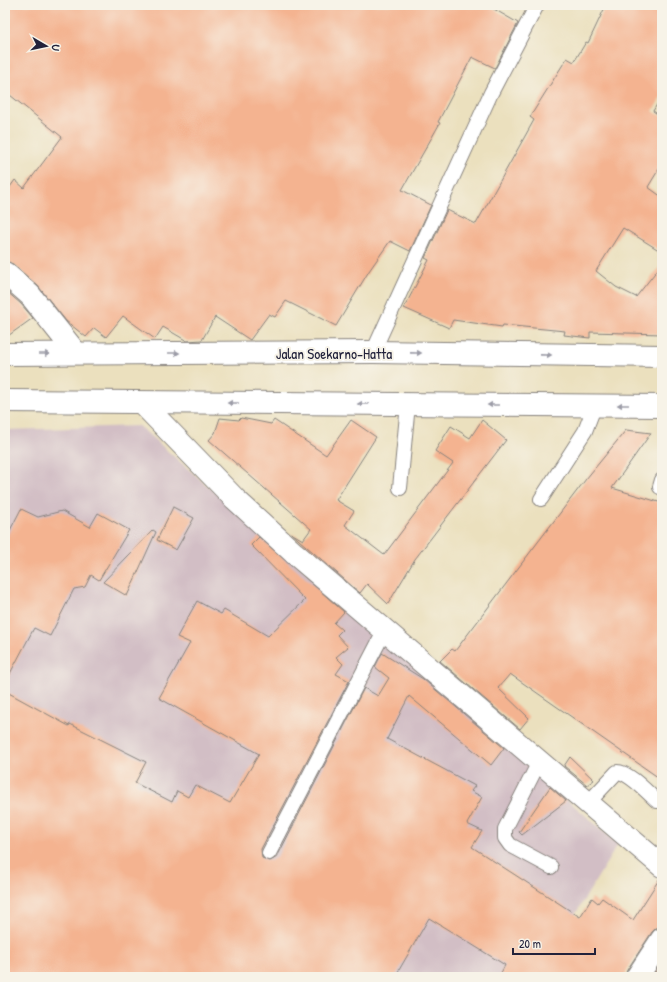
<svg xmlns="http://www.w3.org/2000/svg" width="667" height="982" viewBox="0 0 667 982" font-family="'Patrick Hand',sans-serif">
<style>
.industrial{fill:#d2bec5}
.building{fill:#f4b390}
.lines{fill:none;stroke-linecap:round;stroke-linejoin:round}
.lane-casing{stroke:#86817c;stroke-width:16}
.street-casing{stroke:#86817c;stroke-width:24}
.highway-casing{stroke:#86817c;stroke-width:24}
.lane{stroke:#fff;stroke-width:14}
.street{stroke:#fff;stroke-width:22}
.highway{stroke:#fff;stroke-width:22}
.oneway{fill:#9c9ca7}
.labels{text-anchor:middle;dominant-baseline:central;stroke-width:4;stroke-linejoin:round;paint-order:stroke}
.street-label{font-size:15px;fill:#22223b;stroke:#f7f3e8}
</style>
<rect width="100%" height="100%" fill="#f7f3e8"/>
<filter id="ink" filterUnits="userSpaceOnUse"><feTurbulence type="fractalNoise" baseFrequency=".025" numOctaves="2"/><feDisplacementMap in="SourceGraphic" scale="8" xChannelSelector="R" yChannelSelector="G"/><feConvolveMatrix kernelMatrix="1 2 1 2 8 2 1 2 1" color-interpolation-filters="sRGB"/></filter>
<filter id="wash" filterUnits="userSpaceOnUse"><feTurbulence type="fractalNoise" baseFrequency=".012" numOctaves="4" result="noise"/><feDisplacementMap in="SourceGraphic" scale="16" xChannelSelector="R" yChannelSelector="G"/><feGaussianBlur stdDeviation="0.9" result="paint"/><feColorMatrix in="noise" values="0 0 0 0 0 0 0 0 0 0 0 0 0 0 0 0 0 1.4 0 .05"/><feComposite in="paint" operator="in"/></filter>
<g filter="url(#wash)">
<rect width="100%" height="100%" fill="#ebe0be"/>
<!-- industrial -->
<path class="industrial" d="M139,426L618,844L537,977H116L5,918V430Z"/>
<g id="blocks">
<!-- building -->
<path class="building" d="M5,5H487L518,23L495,68L472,57L438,122L440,123L402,190L431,205L410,251L390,241L369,271L336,326L286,301L275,317L269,314L250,340L215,317L202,340L187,341L163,327L155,339L123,316L106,337L94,328L86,337L66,321L38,286L13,264L5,261V194L15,180L24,188L62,137L5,91Z
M606,5H662V96L653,111L662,117V164L648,187L662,197V252L623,228L596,271L616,287L636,297L662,264V334L590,332V338L564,335L565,331L503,325L502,327L453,320L449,328L404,308L429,260L425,258L447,210L476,224L534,120L530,117L567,58L574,62L586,42L588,43Z
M5,290L21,304L33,318L5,338Z
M220,418L239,420L241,418L271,424L274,420L326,455L351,420L376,437L336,500L354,511L345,525L384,555L453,463L435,451L451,426L470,438L482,420L506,440L415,559L388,604L367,584L360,593L291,533L303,540L311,529L209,440L215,433Z
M626,430L651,433L612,488L662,503V780L510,674L498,688L529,718L520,729L440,661L452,649L455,651L586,479Z
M173,507L194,518L176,550L157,540Z
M21,509L38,517L62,511L90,527L98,513L129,530L99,580L91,575L85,587L74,589L50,636L34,628L5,683V540Z
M153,530L156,532L127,596L103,582Z
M259,537L344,612L334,623L342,630L337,635L348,647L336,657L343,664L336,674L349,681L261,849L262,858L270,861L277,857L364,688L378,696L389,678L375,667L382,653L423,679L504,748L491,765L409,696L387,739L475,786L471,791L482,797L467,824L482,831L472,847L580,917L592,898L598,903L602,898L633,920L660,878H662V927L656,928L652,932L627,970L625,977H499L505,965L429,918L395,977H5V691L69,726L70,724L146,762L135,783L172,802L177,791L188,797L195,785L230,803L259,754L159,698L190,643L177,637L197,601L221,614L224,610L268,636L305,600L251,545Z
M570,757L594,780L587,785L564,766Z
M550,787L566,801L522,835L519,832Z
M662,962V977H652Z"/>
</g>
</g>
<g filter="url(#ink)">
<use href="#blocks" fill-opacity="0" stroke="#86817c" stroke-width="1"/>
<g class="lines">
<defs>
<path id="lane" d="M373,352L491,93L537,5
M660,487L662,480
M400,488L408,404
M541,499L585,431L595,405
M539,762L505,829V838L510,845L551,867
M588,803L617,772C629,772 648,793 657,801
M269,853L385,630"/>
<path id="street" d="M5,273L30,295L76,353
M142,403L235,499L294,553L662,866
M637,977L662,939"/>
<path id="highway" d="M5,354L373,352L662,356
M5,401L662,406"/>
</defs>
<!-- lane casing -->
<use href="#lane" class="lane-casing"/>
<!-- street casing -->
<use href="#street" class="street-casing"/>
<!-- highway casing -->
<use href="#highway" class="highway-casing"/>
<!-- lane -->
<use href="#lane" class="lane"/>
<!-- street -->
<use href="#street" class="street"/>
<!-- highway -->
<use href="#highway" class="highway"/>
</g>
<!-- one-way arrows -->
<defs><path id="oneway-solid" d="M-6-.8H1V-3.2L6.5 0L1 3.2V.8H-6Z"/></defs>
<g class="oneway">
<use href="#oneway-solid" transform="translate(174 353)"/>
<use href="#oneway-solid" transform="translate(416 353) rotate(1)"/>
<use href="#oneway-solid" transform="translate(44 354)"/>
<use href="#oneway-solid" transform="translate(546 355) rotate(1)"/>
<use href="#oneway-solid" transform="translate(233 403) rotate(-180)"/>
<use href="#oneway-solid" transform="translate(363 404) rotate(-180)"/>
<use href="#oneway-solid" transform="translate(493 405) rotate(-180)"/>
<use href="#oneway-solid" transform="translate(623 405) rotate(-180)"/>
</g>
</g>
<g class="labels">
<!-- street labels -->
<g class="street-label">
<text x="334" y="353">Jalan Soekarno-Hatta</text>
</g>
</g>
<!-- margin -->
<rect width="667" height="982" fill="none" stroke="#f7f3e8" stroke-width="20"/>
<!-- north arrow -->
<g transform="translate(46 46) rotate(99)" stroke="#f7f3e8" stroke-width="3" paint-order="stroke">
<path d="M0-3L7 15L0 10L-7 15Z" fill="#22223b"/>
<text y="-6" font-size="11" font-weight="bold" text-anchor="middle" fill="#22223b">U</text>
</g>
<!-- scale -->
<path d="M513 948v6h82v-6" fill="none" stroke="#22223b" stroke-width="2"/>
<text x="519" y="948" font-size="12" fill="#22223b" stroke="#f7f3e8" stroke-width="3" paint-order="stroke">20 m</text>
</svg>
